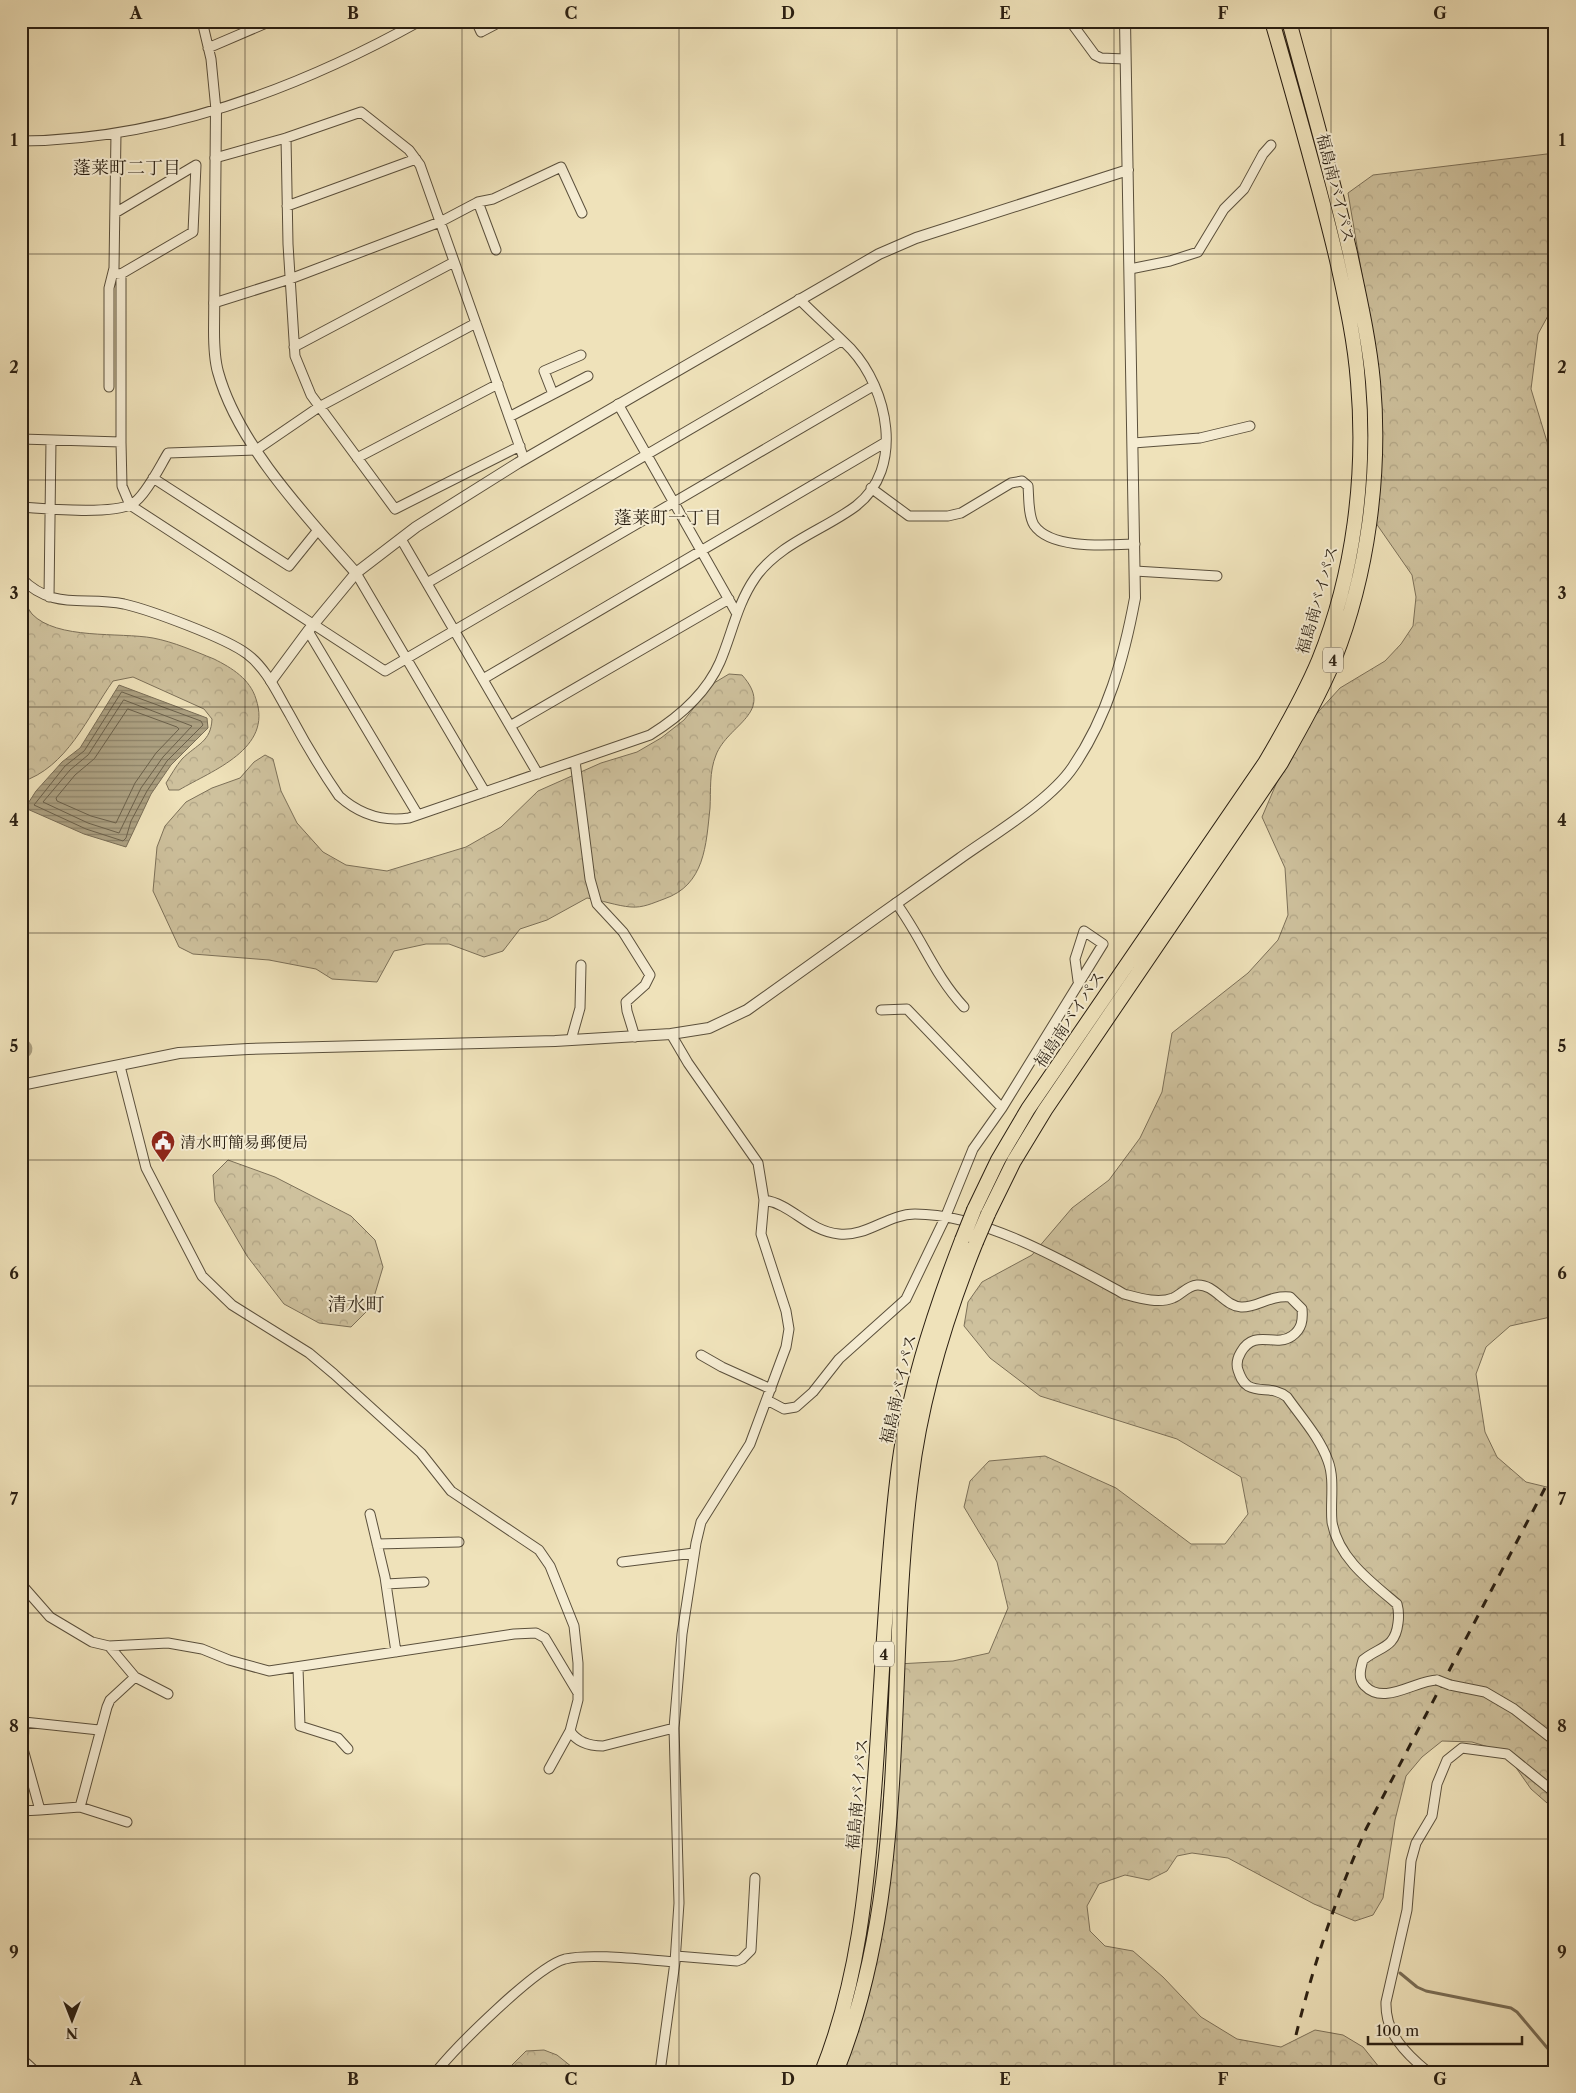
<svg xmlns="http://www.w3.org/2000/svg" width="1576" height="2093" viewBox="0 0 1576 2093" font-family="'Libre Caslon Text','Noto Serif JP',serif">
<style>
.forest{fill:url(#forest-crowns);stroke:#7c7058}
.water{fill:url(#water-rules);stroke:#786c55}
.lines{fill:none;stroke-linecap:round;stroke-linejoin:round}
.shore{stroke:#6b604a;stroke-width:1}
.stream{stroke:#786c55;stroke-width:3}
.river{stroke:#aca081;stroke-width:19}
.minor-casing{stroke:#5b503c;stroke-width:11}
.tertiary-casing{stroke:#5b503c;stroke-width:12}
.trunk-casing{stroke:#2a1f12;stroke-width:16}
.minor{stroke:#f5ecd2;stroke-width:9}
.tertiary{stroke:#f5ecd2;stroke-width:10}
.trunk{stroke:#efe2ba;stroke-width:14}
.rail{stroke:#2a1f12;stroke-width:3;stroke-dasharray:9 9;stroke-linecap:butt}
.minor-bridge-casing{stroke:#5b503c;stroke-width:11;stroke-linecap:butt}
.trunk-bridge-casing{stroke:#2a1f12;stroke-width:16;stroke-linecap:butt}
.minor-bridge{stroke:#f5ecd2;stroke-width:9}
.trunk-bridge{stroke:#efe2ba;stroke-width:14}
.grid{fill:none;stroke:#2a1f12;stroke-width:1;stroke-opacity:0.55}
.labels{text-anchor:middle;dominant-baseline:central;stroke-width:4;stroke-linejoin:round;paint-order:stroke}
.shield{fill:#f5ecd2;stroke:#675c4c;stroke-width:1}
.shield-label{font-size:15px;font-weight:bold;fill:#2a1f12}
.street-label{font-size:16px;fill:#2a1f12;stroke:#f5ecd2}
.poi-label{font-size:16px;fill:#2a1f12;stroke:#f5ecd2;text-anchor:start}
.neighbourhood-label{font-size:18px;fill:#2a1f12;stroke:#f5ecd2}
.quarter-label{font-size:19px;fill:#2a1f12;stroke:#f5ecd2}
.neatline{fill:none;stroke:#2a1f12;stroke-width:2}
.grid-label{font-size:16px;text-anchor:middle;font-weight:bold;fill:#2a1f12}
</style>
<defs>
<pattern id="forest-crowns" width="20" height="18" patternUnits="userSpaceOnUse" patternTransform="scale(1.25)"><rect width="20" height="18" fill="#cec19d"/><path d="M2 6a3 3 0 1 1 6 0M12 15a3 3 0 1 1 6 0" fill="none" stroke="#b1a586"/></pattern>
<pattern id="water-rules" width="6" height="5" patternUnits="userSpaceOnUse" patternTransform="scale(1.25)"><rect width="6" height="5" fill="#aca081"/><path d="M0 2.5h6" fill="none" stroke="#8c8268"/></pattern>
</defs>
<rect width="100%" height="100%" fill="#efe2ba"/>
<filter id="stains"><feTurbulence type="fractalNoise" baseFrequency=".004" numOctaves="4"/><feColorMatrix values="0 0 0 0 .2 0 0 0 0 .09 0 0 0 0 .02 0 0 0 .5 -.17"/></filter>
<radialGradient id="worn" r=".72"><stop offset=".6" stop-color="#630" stop-opacity="0"/><stop offset="1" stop-color="#630" stop-opacity=".3"/></radialGradient>
<!-- forest -->
<path class="forest" d="M1555,153V303L1538,334L1531,389L1555,468V1316L1510,1326L1486,1347L1476,1374L1485,1432L1497,1457L1526,1482L1555,1489V1810L1531,1789L1505,1752L1472,1742L1442,1741L1422,1757L1406,1776L1395,1820L1383,1898L1373,1915L1355,1921L1314,1904L1228,1858L1192,1853L1177,1856L1167,1871L1149,1880L1125,1875L1099,1884L1087,1906L1090,1931L1105,1946L1133,1951L1163,1977L1201,2017L1237,2039L1281,2047L1315,2030L1343,2035L1363,2047L1383,2072H835L873,1954L883,1803L897,1664L953,1661L989,1653L1008,1608L997,1562L964,1507L970,1481L989,1461L1045,1456L1116,1488L1191,1544H1225L1248,1514L1241,1477L1177,1439L1040,1396L990,1358L964,1326L968,1302L982,1282L1032,1255L1072,1208L1109,1180L1140,1138L1162,1092L1172,1033L1248,973L1278,940L1288,915L1285,868L1262,817L1297,735L1340,688L1385,661L1401,644L1413,626L1416,597L1412,575L1371,516L1369,488L1382,413L1370,322L1348,193L1373,175Z
M21,598C25,603 28,609 32,614C57,640 119,632 153,638C174,642 194,651 214,659C232,668 250,679 256,699C273,749 213,770 179,790H169L166,783C171,775 176,766 182,759C197,744 211,742 212,719L204,709L133,677L113,681C88,716 67,768 21,782Z
M729,674L742,675C776,713 728,724 716,755C709,772 711,790 710,808C706,845 705,885 664,899C653,903 643,908 631,907C617,906 601,900 587,898L547,920L520,929L503,951L484,957L449,944H426L394,951L377,982L332,979L316,969L269,960L193,954L179,947L153,891L157,847L165,826L186,802L212,788L240,778L254,762L265,755L273,759L281,791L297,823L323,852L346,865L387,871L466,847L501,827L538,791L601,763L637,752L661,738L684,720L714,683Z
M228,1160L275,1177L351,1216L375,1240L383,1267L371,1307L351,1327L319,1323L284,1304L247,1256L215,1201L213,1175Z
M544,2050L557,2055L572,2067V2072H505L526,2051Z"/>
<!-- water -->
<path class="water" d="M119,685L207,718L208,728L171,765L151,794L126,847L84,834L25,808L36,791L62,762L80,748Z"/>
<g class="lines">
<!-- shore -->
<path class="shore" d="M122,692L201,721L203,725L167,761L147,791L131,821L126,838L123,841L86,829L34,805L65,766L84,751Z
M124,700L192,726L163,757L141,788L119,833L88,823L43,802L70,770L88,755Z
M128,709L177,727L179,729L156,753L135,783L116,823L91,816L57,801L56,798L75,775L94,759Z"/>
<!-- stream -->
<path class="stream" d="M1400,1973L1417,1987L1426,1991L1511,2008L1517,2012L1555,2057"/>
<!-- river -->
<path class="river" d="M21,1050L23,1049"/>
<defs>
<path id="minor" d="M202,21L211,59L216,110
M476,21L481,32L502,21
M1070,21L1095,55L1101,58L1125,59
M208,48L271,21
M286,138L288,244L295,356L311,395L395,509L520,446
M21,141C162,140 298,89 420,21
M215,158L286,138L361,112L409,150L420,165L524,459
M478,202L496,250
M287,206L416,159
M1130,269L1170,261L1198,252L1224,209L1244,189L1263,154L1271,145
M113,273L121,274L193,232L196,165L115,213
M214,303L290,279L440,222L478,202L493,199L561,167L582,213
M294,347L454,262
M109,387V288L114,268L116,133
M553,394L544,371L581,355
M618,404L737,614
M509,417L588,376
M21,439L121,442L122,486L130,505L385,671L873,386
M121,442V274
M1133,443L1200,438L1250,426
M357,458L498,384
M153,478L289,566L318,530
M871,488L909,516H948L961,513L1011,483L1022,481L1028,486C1029,497 1028,515 1034,525C1051,550 1108,545 1135,544
M21,507C46,509 112,515 132,504C145,497 160,466 168,453L256,450L319,407L476,323
M401,539L538,774
M1135,571L1217,576
M356,573L485,792
M21,578C53,611 84,596 124,604C150,610 226,638 247,654C267,669 277,693 290,715C305,743 321,770 339,796C359,814 382,822 409,818L650,735C679,717 706,694 720,662C732,634 737,604 755,578C778,544 824,530 856,506C905,468 888,389 851,349C834,332 816,316 799,299
M427,583L841,341
M49,597L51,440
M308,631L418,815
M483,679L886,442
M510,726L729,599
M575,761L590,879L597,904L623,932L650,975L645,985L626,1002L627,1011L635,1037
M896,903C922,938 934,975 964,1007
M881,1010L907,1009L1002,1108
M671,1034L688,1063L758,1163L764,1200L761,1234L786,1311L789,1329L786,1347L750,1444L701,1522L696,1543L682,1634L674,1728
M571,1040L580,1008L581,965
M120,1066L146,1168L202,1276L232,1305L309,1353L334,1374L421,1453L451,1491L539,1550L550,1566L574,1626L578,1663V1700L570,1731C577,1742 590,1746 603,1746L674,1728L679,1903L675,1962L660,2072
M764,1200C792,1204 808,1231 839,1234C867,1237 888,1214 915,1214C983,1214 1066,1262 1124,1294C1139,1298 1158,1304 1173,1298C1182,1294 1187,1286 1197,1285C1215,1284 1224,1306 1241,1307C1257,1308 1269,1295 1290,1297L1302,1309C1303,1320 1302,1329 1292,1336C1275,1348 1255,1328 1241,1352C1238,1357 1236,1364 1238,1370C1240,1376 1242,1382 1248,1386C1261,1393 1273,1386 1287,1397C1301,1417 1320,1438 1328,1461C1335,1479 1330,1503 1332,1522C1338,1558 1371,1582 1397,1604C1399,1611 1399,1616 1398,1623C1395,1649 1380,1646 1363,1660C1360,1670 1358,1679 1365,1686C1384,1706 1416,1680 1437,1680
M701,1355L722,1367L771,1389
M767,1400L784,1409L796,1407L813,1392L839,1359L906,1299L945,1218L973,1149L1002,1108L1103,944L1084,931L1075,959L1078,981
M370,1514L385,1577L396,1652
M377,1544L459,1542
M622,1562L694,1553
M21,1584L50,1617L92,1642L109,1646L168,1643L202,1649L229,1660L269,1671L514,1634L536,1633L545,1638L578,1693
M386,1584L424,1582
M298,1668L300,1726L338,1738L348,1749
M135,1677L168,1694
M1450,1685L1485,1692L1514,1709L1555,1741
M99,1730L24,1722L23,1749L40,1810L80,1807L107,1707L110,1700L135,1677L109,1646
M549,1769L570,1731
M80,1807L127,1822
M21,1811L40,1810
M676,1956L737,1961L742,1959L751,1950L755,1878
M436,2072C456,2047 537,1966 565,1959C592,1953 646,1960 675,1962
M1428,2072C1405,2053 1385,2033 1386,2002L1407,1910L1411,1861L1416,1843L1432,1816L1437,1784L1447,1760L1462,1748L1507,1754L1555,1793"/>
<path id="tertiary" d="M216,110L214,330C214,344 214,358 218,372C238,445 307,517 356,573
M271,681L308,631L356,573L416,527L518,463L879,254L916,238L1128,170
M21,1085L179,1053L248,1049L555,1041L671,1034L709,1028L747,1010C818,959 888,909 959,859C994,834 1050,801 1073,767C1108,716 1124,657 1135,598L1125,21
M21,2059L35,2072"/>
<path id="trunk" d="M974,1210L998,1160L1028,1109L1265,763C1285,729 1304,696 1319,660C1354,574 1366,474 1358,382C1355,341 1346,301 1337,260C1318,180 1295,101 1272,21
M988,1214L1014,1161L1045,1110L1281,763C1300,729 1319,696 1334,660C1368,574 1381,474 1373,382C1369,339 1359,296 1350,253C1332,175 1310,98 1289,21
M822,2072C858,1982 867,1888 874,1792C882,1689 885,1585 897,1482C906,1398 932,1318 962,1240
M836,2072C912,1884 885,1677 911,1480C921,1398 945,1319 976,1242"/>
</defs>
<!-- minor casing -->
<use href="#minor" class="minor-casing"/>
<!-- tertiary casing -->
<use href="#tertiary" class="tertiary-casing"/>
<!-- trunk casing -->
<use href="#trunk" class="trunk-casing"/>
<!-- minor -->
<use href="#minor" class="minor"/>
<!-- tertiary -->
<use href="#tertiary" class="tertiary"/>
<!-- trunk -->
<use href="#trunk" class="trunk"/>
<!-- rail -->
<path class="rail" d="M1296,2035C1314,1963 1336,1897 1366,1829L1555,1469"/>
<defs>
<path id="minor-bridge" d="M1437,1680L1450,1685"/>
<path id="trunk-bridge" d="M962,1240L974,1210
M976,1242L988,1214"/>
</defs>
<!-- minor-bridge casing -->
<use href="#minor-bridge" class="minor-bridge-casing"/>
<!-- trunk-bridge casing -->
<use href="#trunk-bridge" class="trunk-bridge-casing"/>
<!-- minor-bridge -->
<use href="#minor-bridge" class="minor-bridge"/>
<!-- trunk-bridge -->
<use href="#trunk-bridge" class="trunk-bridge"/>
</g>
<!-- grid -->
<path class="grid" d="M245,21V2072M462,21V2072M679,21V2072M897,21V2072M1114,21V2072M1331,21V2072M21,254H1555M21,480H1555M21,707H1555M21,933H1555M21,1160H1555M21,1386H1555M21,1613H1555M21,1839H1555"/>
<!-- icons -->
<defs>
<symbol id="civic-pin" viewBox="-11 -11 22 30"><path d="M0 17L-7.5 6A9.5 9.5 0 1 1 7.5 6Z" fill="#8f2418" stroke="#f5ecd2"/><path d="M-.6-6.5H3V-4.5H.6V-3L4-1V1h2V6H-6V1h2V-1L-.6-3ZM-1.2 2.5V6h2.4V2.5Z" fill="#fff"/></symbol>
</defs>
<g fill-rule="evenodd">
<use href="#civic-pin" x="149" y="1128" width="28" height="38"/>
</g>
<g class="labels">
<!-- shield labels -->
<g class="shield">
<rect x="1323" y="647.5" width="20" height="25" rx="4"/>
<rect x="874" y="1641.5" width="20" height="25" rx="4"/>
</g>
<g class="shield-label">
<text x="1333" y="660">4</text>
<text x="884" y="1654">4</text>
</g>
<!-- street labels -->
<g class="street-label">
<text transform="translate(1336 188) rotate(76)">福島南バイパス</text>
<text transform="translate(1317 600) rotate(-74)">福島南バイパス</text>
<text transform="translate(1069 1019) rotate(-56)">福島南バイパス</text>
<text transform="translate(898 1389) rotate(-77)">福島南バイパス</text>
<text transform="translate(857 1794) rotate(-85)">福島南バイパス</text>
</g>
<!-- poi labels -->
<g class="poi-label">
<text x="180" y="1142">清水町簡易郵便局</text>
</g>
<!-- neighbourhood labels -->
<g class="neighbourhood-label">
<text x="127" y="168">蓬莱町二丁目</text>
<text x="668" y="518">蓬莱町一丁目</text>
</g>
<!-- quarter labels -->
<g class="quarter-label">
<text x="356" y="1304">清水町</text>
</g>
</g>
<!-- margin -->
<rect width="1576" height="2093" fill="none" stroke="#efe2ba" stroke-width="55"/>
<!-- north arrow -->
<g transform="translate(72 2020) rotate(180)" stroke="#f5ecd2" stroke-width="4" paint-order="stroke">
<path d="M0-4L9 19L0 12L-9 19Z" fill="#2a1f12"/>
<text y="-8" font-size="14" font-weight="bold" text-anchor="middle" fill="#2a1f12">N</text>
</g>
<!-- scale -->
<path d="M1368 2036v8h154v-8" fill="none" stroke="#2a1f12" stroke-width="2.5"/>
<text x="1376" y="2036" font-size="15" fill="#2a1f12" stroke="#f5ecd2" stroke-width="4" paint-order="stroke">100 m</text>
<rect x="28" y="28" width="1520" height="2038" class="neatline"/>
<g class="grid-label">
<text x="136" y="19">A</text>
<text x="353" y="19">B</text>
<text x="571" y="19">C</text>
<text x="788" y="19">D</text>
<text x="1005" y="19">E</text>
<text x="1223" y="19">F</text>
<text x="1440" y="19">G</text>
<text x="14" y="146">1</text>
<text x="1562" y="146">1</text>
<text x="14" y="373">2</text>
<text x="1562" y="373">2</text>
<text x="14" y="599">3</text>
<text x="1562" y="599">3</text>
<text x="14" y="826">4</text>
<text x="1562" y="826">4</text>
<text x="14" y="1052">5</text>
<text x="1562" y="1052">5</text>
<text x="14" y="1279">6</text>
<text x="1562" y="1279">6</text>
<text x="14" y="1505">7</text>
<text x="1562" y="1505">7</text>
<text x="14" y="1732">8</text>
<text x="1562" y="1732">8</text>
<text x="14" y="1958">9</text>
<text x="1562" y="1958">9</text>
<text x="136" y="2085">A</text>
<text x="353" y="2085">B</text>
<text x="571" y="2085">C</text>
<text x="788" y="2085">D</text>
<text x="1005" y="2085">E</text>
<text x="1223" y="2085">F</text>
<text x="1440" y="2085">G</text>
</g>
<rect width="100%" height="100%" filter="url(#stains)"/>
<rect width="100%" height="100%" fill="url(#worn)"/>
</svg>
